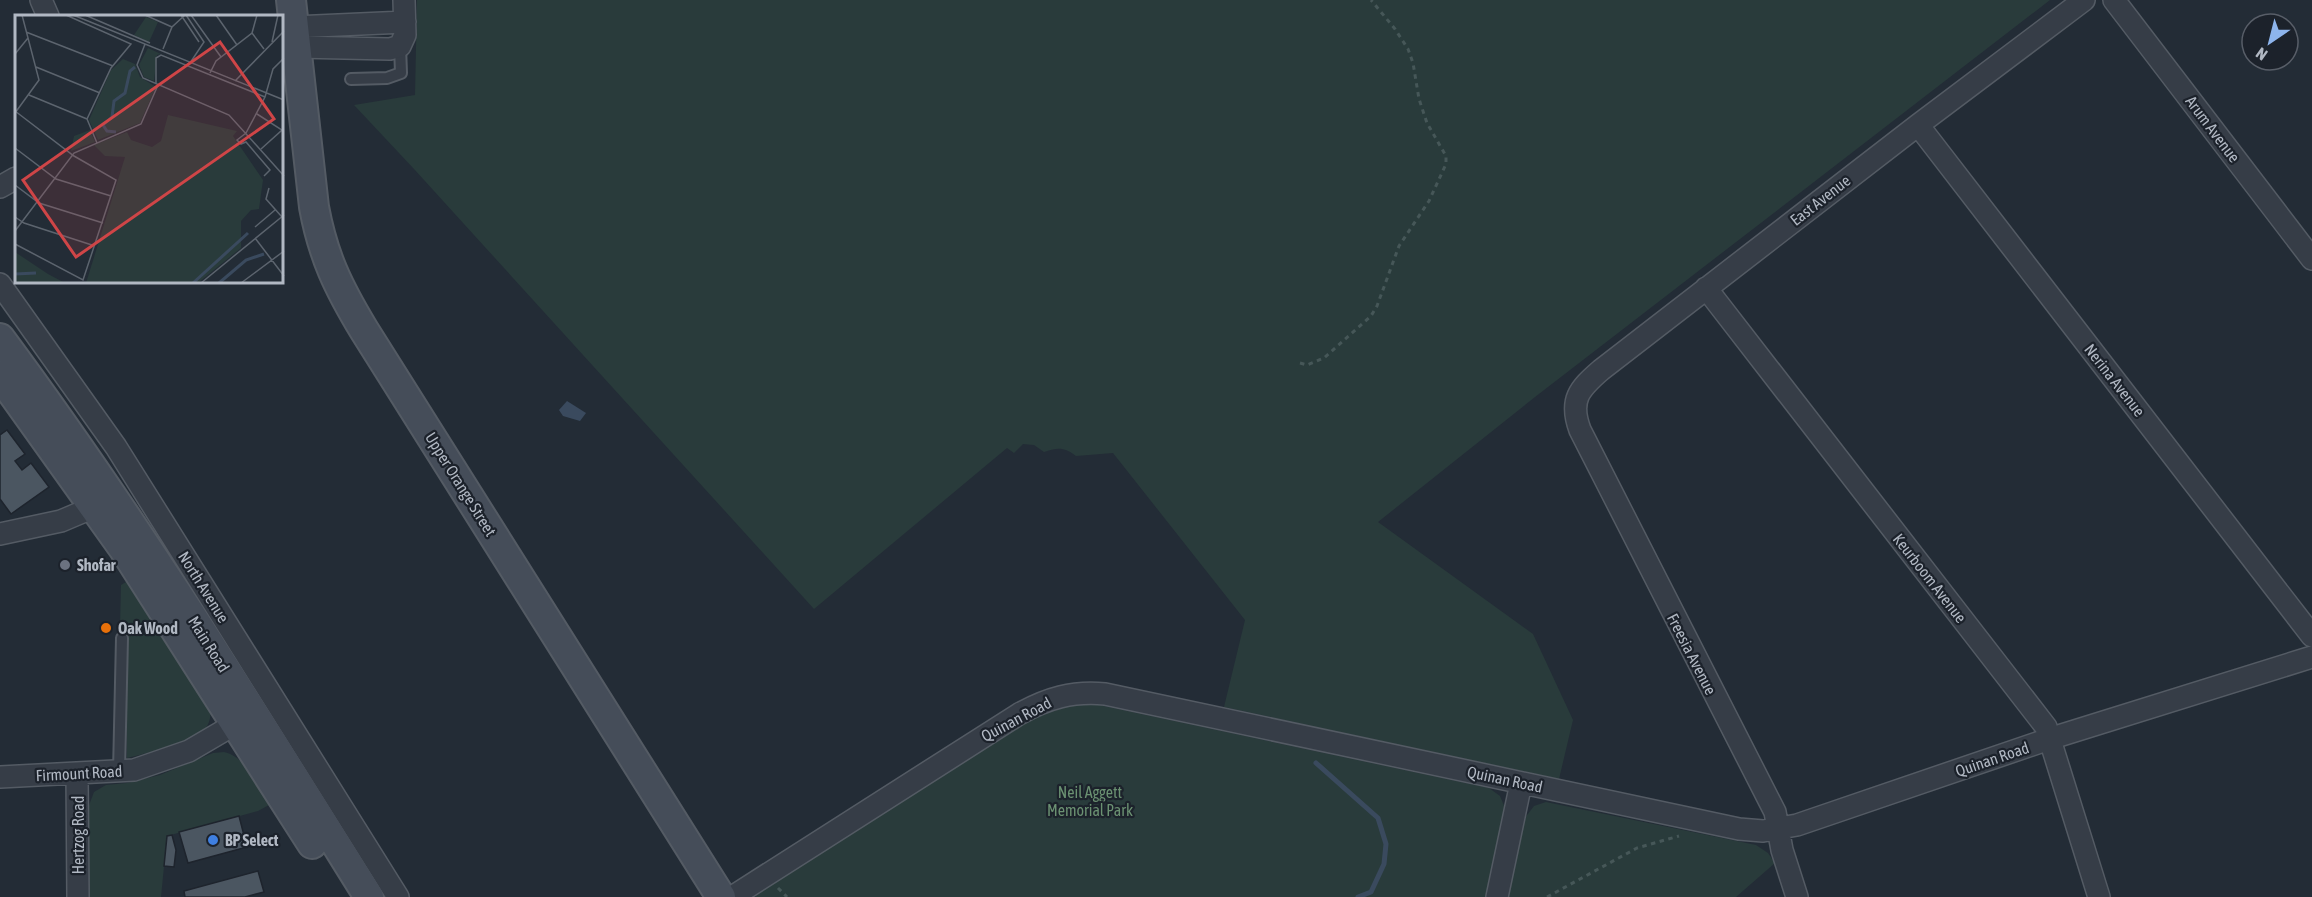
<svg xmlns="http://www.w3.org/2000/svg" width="2312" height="897" viewBox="0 0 2312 897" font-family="'Asap Condensed',sans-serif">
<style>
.green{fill:#293b3b}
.water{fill:#3a4a5e}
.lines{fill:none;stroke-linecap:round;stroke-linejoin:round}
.stream{stroke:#3a4a5e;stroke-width:5}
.building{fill:#4b5661;stroke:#1e242d;stroke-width:1.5}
.lane-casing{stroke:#545b64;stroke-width:14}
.street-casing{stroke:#545b64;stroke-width:24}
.secondary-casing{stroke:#545b64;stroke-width:32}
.path{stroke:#465758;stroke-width:3;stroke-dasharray:4.5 4.5;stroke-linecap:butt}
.lane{stroke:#363d47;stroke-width:10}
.street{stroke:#363d47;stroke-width:21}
.secondary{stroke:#454d59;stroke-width:28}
.worship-dot{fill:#6b7280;stroke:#1c222b;stroke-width:2}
.food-dot{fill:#e8710a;stroke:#1c222b;stroke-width:2}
.shop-dot{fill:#3f7fe0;stroke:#1c222b;stroke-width:2}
.labels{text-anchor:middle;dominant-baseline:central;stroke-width:4.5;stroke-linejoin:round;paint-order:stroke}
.street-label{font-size:16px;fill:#b1b8c3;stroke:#1c222b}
.poi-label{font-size:16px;font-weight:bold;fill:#b1b8c3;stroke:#1c222b;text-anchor:start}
.park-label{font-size:16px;fill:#6b9172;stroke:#1c222b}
.inset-river{fill:none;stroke:#3a4a5e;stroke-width:3}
.inset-road{fill:none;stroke:#5c646e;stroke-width:1.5}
.view{fill:#cf4547;fill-opacity:0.15;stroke:#cf4547;stroke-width:3}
.inset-edge{fill:none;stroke:#b1b8c3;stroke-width:3}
</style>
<rect width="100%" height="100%" fill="#232c36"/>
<!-- green -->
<path class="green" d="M417,0H2050L1535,397L1378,522L1533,634L1573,720L1559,779L1224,707L1245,620L1113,453L1076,456C1065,447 1057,447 1044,452L1034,445L1023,444L1014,453L1007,448L814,609L414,169L354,105L415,95Z
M126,582L211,712C210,719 209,725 204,730C190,743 147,753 127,758L126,628L120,627L121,585Z
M1085,704L1099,705L1489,788L1500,796L1505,808L1488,897H755L761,890C813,856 866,822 919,788C964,759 1031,709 1085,704Z
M224,752C247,757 257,786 269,805L258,811L167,836L161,897H88V808L94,792L106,785L127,783L160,775L213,753Z
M1546,802L1756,845L1768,853L1775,863L1736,897H1507L1524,819L1534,806Z"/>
<!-- water -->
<path class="water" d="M567,401L586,413L580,421L563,416L559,410Z"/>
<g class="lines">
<!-- stream -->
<path class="stream" d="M1316,763L1378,818L1386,844L1384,864L1371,892L1358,897"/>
</g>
<!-- building -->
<path class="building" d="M7,430L25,454L15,461L22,470L31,463L49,487L11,514L0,499V435Z
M239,816L247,847L188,863L179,832Z
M172,835L176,850L174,867L164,866L167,836Z
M258,871L264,892L245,897H185L184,891Z"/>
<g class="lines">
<defs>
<path id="lane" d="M351,79L387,78L401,73L400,46
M119,772L122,638"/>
<path id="street" d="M41,0L48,16
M2114,0L2312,259
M294,27L405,22
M297,47L390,49L400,46L405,35L404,0
M1918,125L2312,636
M0,187L16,178
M0,284L116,447L398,897
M1706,288L2046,727L2099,897
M0,534L61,521L94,507
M77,773L78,897
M0,777L134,770L189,751L247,717
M732,897L1019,714C1048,698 1072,691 1105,694L1739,829L1763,831L1797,825L2049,739L2312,657
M1497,897L1521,783
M1797,897L1782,850L1775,812L1580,430C1569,400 1579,389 1601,370L1918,125L2084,0"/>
<path id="secondary" d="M291,0L314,207C323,256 338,287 364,330L721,897
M0,338C133,517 251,708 369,897
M0,376L123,548L312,844"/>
</defs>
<!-- lane casing -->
<use href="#lane" class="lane-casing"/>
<!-- street casing -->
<use href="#street" class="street-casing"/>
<!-- secondary casing -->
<use href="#secondary" class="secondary-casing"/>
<!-- path -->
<path class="path" d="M1300,363L1307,365L1324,358L1371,316L1377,306L1399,246L1429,201L1446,164V156L1427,123L1419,99L1413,63L1408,49L1395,29L1371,0
M778,888L787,897
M1547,897L1637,848L1679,836"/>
<!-- lane -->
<use href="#lane" class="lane"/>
<!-- street -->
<use href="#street" class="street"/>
<!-- secondary -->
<use href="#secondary" class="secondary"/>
</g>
<!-- markers -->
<circle class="worship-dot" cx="65" cy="565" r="6"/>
<circle class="food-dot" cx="106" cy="628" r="6"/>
<circle class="shop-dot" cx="213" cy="840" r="6"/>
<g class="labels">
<!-- street labels -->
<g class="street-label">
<text transform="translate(2213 129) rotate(53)">Arum Avenue</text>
<text transform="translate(1820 200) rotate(-38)">East Avenue</text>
<text transform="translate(2115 380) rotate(52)">Nerina Avenue</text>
<text transform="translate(461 484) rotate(58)">Upper Orange Street</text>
<text transform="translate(1930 578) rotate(52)">Keurboom Avenue</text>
<text transform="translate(204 587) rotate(58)">North Avenue</text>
<text transform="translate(209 644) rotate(58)">Main Road</text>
<text transform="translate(1692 654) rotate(63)">Freesia Avenue</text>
<text transform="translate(1016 719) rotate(-28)">Quinan Road</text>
<text transform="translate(1992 759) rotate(-19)">Quinan Road</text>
<text transform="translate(79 773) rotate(-3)">Firmount Road</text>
<text transform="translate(1505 779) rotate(12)">Quinan Road</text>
<text transform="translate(78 835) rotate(-90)">Hertzog Road</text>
</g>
<!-- poi labels -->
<g class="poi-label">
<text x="77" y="565">Shofar</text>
<text x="118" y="628">Oak Wood</text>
<text x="225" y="840">BP Select</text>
</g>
<!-- park labels -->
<g class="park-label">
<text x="1090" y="792">Neil Aggett<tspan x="1090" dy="18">Memorial Park</tspan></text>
</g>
</g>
<!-- overview -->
<g transform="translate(15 15)">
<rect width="268" height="268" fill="#232c36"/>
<path d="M131,2L143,7L134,27L119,20ZM133,33L146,39L142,40L139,66L129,62L124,50ZM108,44L120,49L125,62L141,72L125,108L83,125L74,105L96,55ZM153,100L222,116L218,121L248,165L244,194L236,195L226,206V233L183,268H71L110,142L90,141L79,130L112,117L116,125L137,132L146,126ZM75,115L80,127L56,136L59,121ZM0,237L33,259L50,268H0Z" fill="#293b3b"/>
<path class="inset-river" d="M101,117L92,116L88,110L97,102L99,86L110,78L115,56L120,52M0,259L21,258M178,268L233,218M204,268L231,245L249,239"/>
<path class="inset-road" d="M51,0L116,29L96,53L72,104M58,0L269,85M70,0L135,28M130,0L157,12M166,0L184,27M171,0L189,27L175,48M176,0L206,42M201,0L222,30M11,17L98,51M237,18L249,34M257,27L263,0M130,29L122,50L128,63L214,100L269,161M148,34L157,12L170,0M0,39L13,23M21,52L85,78M195,58L201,46L237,18L242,0M220,66L269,16M141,69V43L146,40L250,82M14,80L72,104M0,96L59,141L101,165L68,265L0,229M0,98L24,65L7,0M242,99L267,115L246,134M72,104L82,128M231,118L250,82L258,54L269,43M231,118L222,125L226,129L231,127L255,155L249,161M0,133L41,164L96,181M0,170L24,188L88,208M254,173L251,184L267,202M0,202L9,208L80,231M240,212L260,195M0,216L59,138L126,109L143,70M240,223L269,261M186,268L269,200M226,268L269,236"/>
<path class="view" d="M205,27L259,104L61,242L8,165Z"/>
<rect width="268" height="268" class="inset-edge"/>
</g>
<!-- north arrow -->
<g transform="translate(2270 42) rotate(215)"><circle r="28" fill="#1c222b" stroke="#585e68" stroke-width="1.5"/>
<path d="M0-4.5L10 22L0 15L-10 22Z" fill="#8db4ec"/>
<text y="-9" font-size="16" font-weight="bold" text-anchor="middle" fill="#b1b8c3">N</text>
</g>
</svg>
